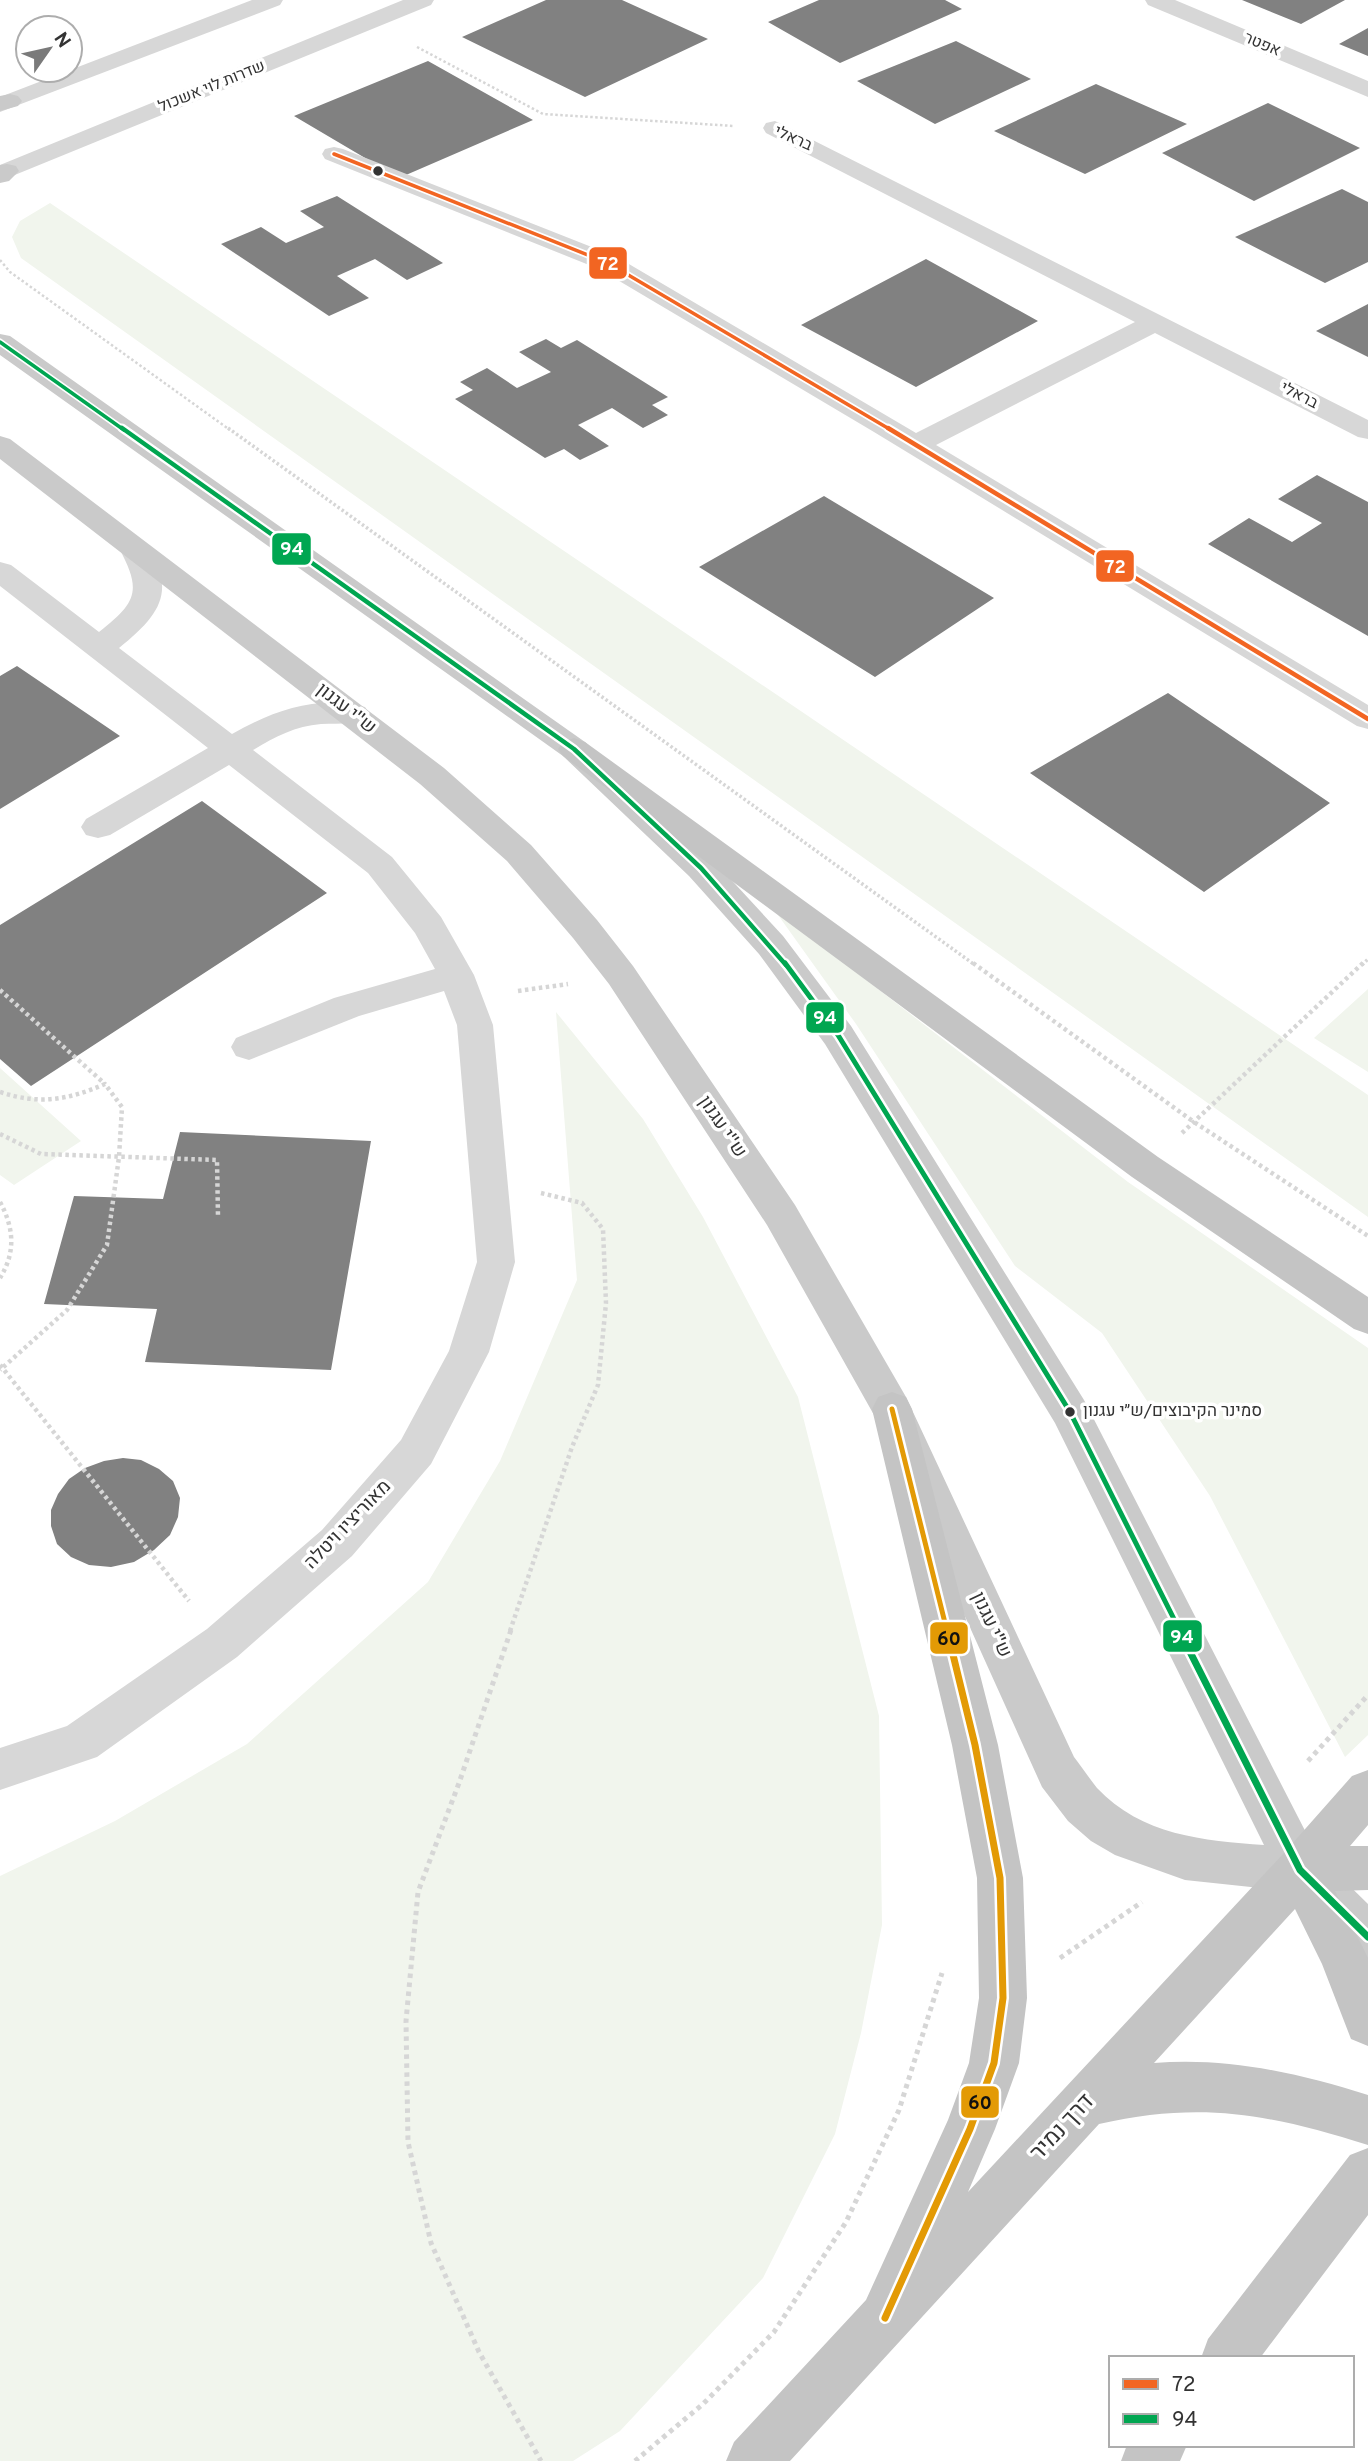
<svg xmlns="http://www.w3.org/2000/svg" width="1368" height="2461" viewBox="0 0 1368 2461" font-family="Overpass,Heebo,sans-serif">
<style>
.green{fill:#f1f5ed}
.building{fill:#818181}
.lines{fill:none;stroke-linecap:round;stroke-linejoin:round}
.path-far3{stroke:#d6d6d6;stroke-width:2.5;stroke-dasharray:2.5 2.5;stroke-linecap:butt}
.path-far2{stroke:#d6d6d6;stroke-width:3.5;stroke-dasharray:2.5 2.5;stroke-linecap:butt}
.path-far1{stroke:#d6d6d6;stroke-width:4.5;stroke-dasharray:3.5 3.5;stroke-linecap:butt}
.path{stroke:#d6d6d6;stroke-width:5;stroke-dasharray:4.5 4.5;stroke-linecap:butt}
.minor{fill:#d7d7d7;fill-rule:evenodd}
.major{fill:#cacaca;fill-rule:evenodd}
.highway{fill:#c4c4c4;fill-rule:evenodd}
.bus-1-far1-casing{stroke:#fff;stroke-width:7}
.bus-1-casing{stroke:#fff;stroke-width:9}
.bus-2-far3-casing{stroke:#fff;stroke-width:7}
.bus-2-far2-casing{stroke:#fff;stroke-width:9}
.bus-2-far1-casing{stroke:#fff;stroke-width:10}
.bus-2-casing{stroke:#fff;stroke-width:12}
.bus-3-far1-casing{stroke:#fff;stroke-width:10}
.bus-3-casing{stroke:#fff;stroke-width:12}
.bus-1-far1{stroke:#f26522;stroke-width:3.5}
.bus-1{stroke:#f26522;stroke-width:4.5}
.bus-2-far3{stroke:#00a651;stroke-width:3.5}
.bus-2-far2{stroke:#00a651;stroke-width:4.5}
.bus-2-far1{stroke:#00a651;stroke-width:5}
.bus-2{stroke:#00a651;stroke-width:7}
.bus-3-far1{stroke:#e39a05;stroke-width:5}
.bus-3{stroke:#e39a05;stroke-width:7}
.bus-dot{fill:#333;stroke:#fff;stroke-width:2.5}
.labels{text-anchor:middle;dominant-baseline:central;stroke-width:7;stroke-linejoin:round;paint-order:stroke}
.far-street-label{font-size:16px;fill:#333;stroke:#fff}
.bus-label{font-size:17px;fill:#333;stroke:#fff;text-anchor:start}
.street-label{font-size:19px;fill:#333;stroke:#fff}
.near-street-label{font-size:23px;fill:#333;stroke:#fff}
.line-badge{stroke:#fff;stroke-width:2.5}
.badge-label{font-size:19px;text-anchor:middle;font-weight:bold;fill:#fff}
.pale-badge-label{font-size:19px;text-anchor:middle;font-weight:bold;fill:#111}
</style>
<rect width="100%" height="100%" fill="#fff"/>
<!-- green -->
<path class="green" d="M50,203L1368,1095V1217L21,258L12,237L20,221Z
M773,908L1128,1182L1368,1348V1735L1345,1757L1210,1496L1102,1333L1015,1266L856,1024Z
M1368,989V1072L1314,1038Z
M556,1012L643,1119L703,1217L798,1397L879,1716L882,1925L861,2033L835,2134L763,2278L620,2431L573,2461H0V1876L115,1821L247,1744L428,1582L500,1461L577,1280Z
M0,1068L81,1141L14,1185L0,1175Z"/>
<!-- building -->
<path class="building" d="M546,0H622L708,39L585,97L462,37Z
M819,0H945L962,9L840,63L768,22Z
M1242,0H1345L1301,24Z
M1368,28V56L1339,44Z
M956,41L1031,79L935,124L857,81Z
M428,61L533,120L399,178L294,116Z
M1096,84L1187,124L1085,174L994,131Z
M1268,103L1360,148L1254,201L1162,153Z
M1342,189L1368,202V262L1325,283L1235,237Z
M337,196L443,263L407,280L375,259L337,276L369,298L329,316L221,244L261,227L286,243L324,227L300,211Z
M926,259L1038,321L916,387L801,325Z
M1368,304V357L1316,331Z
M546,339L561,348L577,340L668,397L652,405L668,415L643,428L612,408L578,425L609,446L580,460L564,449L545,458L455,399L473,390L460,382L487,368L517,388L551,372L519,352Z
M1317,475L1368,502V636L1208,544L1249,518L1292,542L1322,523L1278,499Z
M824,496L994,598L875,677L699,567Z
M17,666L120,736L0,809V676Z
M1168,693L1330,803L1204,892L1030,773Z
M202,801L327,893L31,1086L0,1059V925Z
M180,1132L371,1141L331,1370L145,1362L157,1309L44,1304L74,1196L163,1199Z
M123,1458L141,1460L159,1469L173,1481L180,1498L178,1517L170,1535L154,1550L134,1562L111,1567L89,1565L71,1557L57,1544L51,1526V1510L58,1494L69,1479L85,1468L104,1461Z"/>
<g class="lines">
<!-- path-far3 -->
<path class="path-far3" d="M417,47L543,114L734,126
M0,260L10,272L230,430"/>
<!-- path-far2 -->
<path class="path-far2" d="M228,428L975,965
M1362,965L1368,959"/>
<!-- path-far1 -->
<path class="path-far1" d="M973,963L1194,1122L1368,1236
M0,990L105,1084
M518,991L568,984
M0,1092C39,1105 68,1100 105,1084L122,1107L119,1157L107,1245L67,1310L0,1370
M1182,1133L1363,963
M0,1134L41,1154L217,1160L218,1217
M0,1202C14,1228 16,1252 0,1278
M0,1365L189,1601
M510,1631L572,1447L598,1385L606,1303L603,1229L582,1203L541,1193"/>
<!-- path -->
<path class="path" d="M511,1630L459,1783L418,1892L406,2021L408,2142L431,2243L479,2352L541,2461
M1308,1761L1368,1695
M1060,1958L1142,1902
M635,2461L703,2404L774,2332L846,2222L899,2110L942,1973"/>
<!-- minor -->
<path class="minor" d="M252,0H283L280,5L0,112V97Z
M403,0H434L431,5L0,181V165Z
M1145,0H1175L1368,81V97L1148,5Z
M775,121L1368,420V439L1358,437L1155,333L936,445L1368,705V729L1357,726L874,432L599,269L325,159L322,154L325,149L334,147L343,149L617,257L916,433L1135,322L766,133L763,128L766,123Z
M134,539L144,542C178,590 161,614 119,648L232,734C272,711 319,694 365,707L370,714L365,721C350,725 336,723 321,724C295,726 275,737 253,750L392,857L441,917L474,975L493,1025L515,1262L489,1352L431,1464L352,1556L237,1657L97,1757L0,1790V1748L67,1726L207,1629L322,1530L401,1440L449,1351L477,1262L457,1025L444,991L359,1016L249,1060L236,1056L231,1047L236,1038L334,998L435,969L415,933L368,873L229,765L110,835L98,838L86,835L81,827L86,819L208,748L0,586V562L11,565L99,632C137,602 142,591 119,548L124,542Z"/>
<!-- major -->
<path class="major" d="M10,94L18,96L22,101L18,106L0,111V96Z
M7,164L16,166L19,171L9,181L0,183V165Z
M0,334L10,336L585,742L713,860L783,936L851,1026L1084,1400L1317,1854L1368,1904V1960L1351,1953L1289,1891L1185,1880L1115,1855L1091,1841L1068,1821L1042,1787L874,1415L767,1225L609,984L573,938L507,861L420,784L0,459V436L10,439L444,768L531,845L597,920L633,966L795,1205L906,1397L1074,1757C1082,1767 1089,1778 1097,1788C1141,1835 1204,1841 1264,1845L1055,1423L825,1044L759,954L689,876L563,756L0,355Z"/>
<!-- highway -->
<path class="highway" d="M574,738L585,742L1158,1157L1368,1297V1334L1354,1329L1132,1177L563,756L558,749L563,742Z
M892,1392L906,1397L912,1409L998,1745L1023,1878L1027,1998L1019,2063L995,2129L968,2192L1283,1854L1352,1776L1368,1770V1825L1350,1846H1368V1890L1335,1891L1368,1958V2046L1351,2039L1322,1964L1295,1909L1154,2063C1228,2057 1298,2073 1368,2095V2145C1270,2114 1201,2101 1099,2124L790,2461H726L734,2442L866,2300L948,2120L969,2063L979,1998L977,1878L952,1745L872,1409L878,1397Z
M1368,2148V2215L1260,2358H1201L1208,2339L1350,2155Z
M1127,2445H1187L1180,2461H1121Z"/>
<defs>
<path id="bus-1-far1" d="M334,154L608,263L891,430"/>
<path id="bus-1" d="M888,428L1368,719"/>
<path id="bus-2-far3" d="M0,342L124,430"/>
<path id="bus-2-far2" d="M122,428L574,749L701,868L786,965"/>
<path id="bus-2-far1" d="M785,963L838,1035L1070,1412L1180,1631"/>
<path id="bus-2" d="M1179,1630L1300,1870L1368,1937"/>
<path id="bus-3-far1" d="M892,1409L947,1631"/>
<path id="bus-3" d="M885,2318L970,2129L994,2063L1003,1998L1000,1878L975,1745L947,1630"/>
</defs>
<!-- bus-1-far1 casing -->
<use href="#bus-1-far1" class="bus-1-far1-casing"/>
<!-- bus-1 casing -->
<use href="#bus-1" class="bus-1-casing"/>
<!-- bus-2-far3 casing -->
<use href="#bus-2-far3" class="bus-2-far3-casing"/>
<!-- bus-2-far2 casing -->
<use href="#bus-2-far2" class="bus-2-far2-casing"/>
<!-- bus-2-far1 casing -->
<use href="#bus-2-far1" class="bus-2-far1-casing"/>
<!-- bus-2 casing -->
<use href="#bus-2" class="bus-2-casing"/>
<!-- bus-3-far1 casing -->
<use href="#bus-3-far1" class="bus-3-far1-casing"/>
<!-- bus-3 casing -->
<use href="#bus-3" class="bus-3-casing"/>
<!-- bus-1-far1 -->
<use href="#bus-1-far1" class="bus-1-far1"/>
<!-- bus-1 -->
<use href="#bus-1" class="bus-1"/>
<!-- bus-2-far3 -->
<use href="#bus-2-far3" class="bus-2-far3"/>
<!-- bus-2-far2 -->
<use href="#bus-2-far2" class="bus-2-far2"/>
<!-- bus-2-far1 -->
<use href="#bus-2-far1" class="bus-2-far1"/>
<!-- bus-2 -->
<use href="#bus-2" class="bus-2"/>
<!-- bus-3-far1 -->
<use href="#bus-3-far1" class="bus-3-far1"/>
<!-- bus-3 -->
<use href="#bus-3" class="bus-3"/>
</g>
<!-- markers -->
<g class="bus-dot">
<circle cx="378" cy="171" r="6"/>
<circle cx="1070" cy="1412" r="6"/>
</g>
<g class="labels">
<!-- far-street labels -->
<g class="far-street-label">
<text transform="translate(1262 45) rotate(23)">אפטר</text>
<text transform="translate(212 87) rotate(-22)">שדרות לוי אשכול</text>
<text transform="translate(793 139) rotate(24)">בראלי</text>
<text transform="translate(1299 396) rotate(27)">בראלי</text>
</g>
<!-- bus labels -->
<g class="bus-label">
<text x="1083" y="1412">סמינר הקיבוצים/ש״י עגנון</text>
</g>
<!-- street labels -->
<g class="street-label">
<text transform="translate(346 709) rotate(38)">ש''י עגנון</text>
<text transform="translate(722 1127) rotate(56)">ש''י עגנון</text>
<text transform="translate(348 1525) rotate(-46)">מאוריציו ויטלה</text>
<text transform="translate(991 1625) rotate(65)">ש''י עגנון</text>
</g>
<!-- near-street labels -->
<g class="near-street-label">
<text transform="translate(1063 2128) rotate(-47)">דרך נמיר</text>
</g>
</g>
<g class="line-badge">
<rect x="588" y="246" width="40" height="34" rx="7" fill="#f26522"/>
<rect x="271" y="532" width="41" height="34" rx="7" fill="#00a651"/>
<rect x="1095" y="549" width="40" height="34" rx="7" fill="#f26522"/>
<rect x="805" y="1001" width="40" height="33" rx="7" fill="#00a651"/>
<rect x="1162" y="1619" width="41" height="34" rx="7" fill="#00a651"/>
<rect x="929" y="1621" width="40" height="34" rx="7" fill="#e39a05"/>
<rect x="960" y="2085" width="40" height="34" rx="7" fill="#e39a05"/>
</g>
<g class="badge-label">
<text x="608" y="270">72</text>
<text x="292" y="555">94</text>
<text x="1115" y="573">72</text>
<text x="825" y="1024">94</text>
<text x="1182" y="1643">94</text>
</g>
<g class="pale-badge-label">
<text x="949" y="1645">60</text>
<text x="980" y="2109">60</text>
</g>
<!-- legend -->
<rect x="1109" y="2356" width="245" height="91" fill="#ffffff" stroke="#adadad" stroke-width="2"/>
<rect x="1123" y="2379" width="35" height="10" fill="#f26522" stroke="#adadad" stroke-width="2"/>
<text x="1172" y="2391" font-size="21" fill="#333333">72</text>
<rect x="1123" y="2414" width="35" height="10" fill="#00a651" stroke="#adadad" stroke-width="2"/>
<text x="1172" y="2426" font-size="21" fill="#333333">94</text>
<!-- north arrow -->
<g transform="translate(49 49) rotate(56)"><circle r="33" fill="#ffffff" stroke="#adadad" stroke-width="2"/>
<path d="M0-5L12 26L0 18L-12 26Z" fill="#7a7a7a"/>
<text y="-10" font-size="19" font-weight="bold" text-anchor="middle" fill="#333333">N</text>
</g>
</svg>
